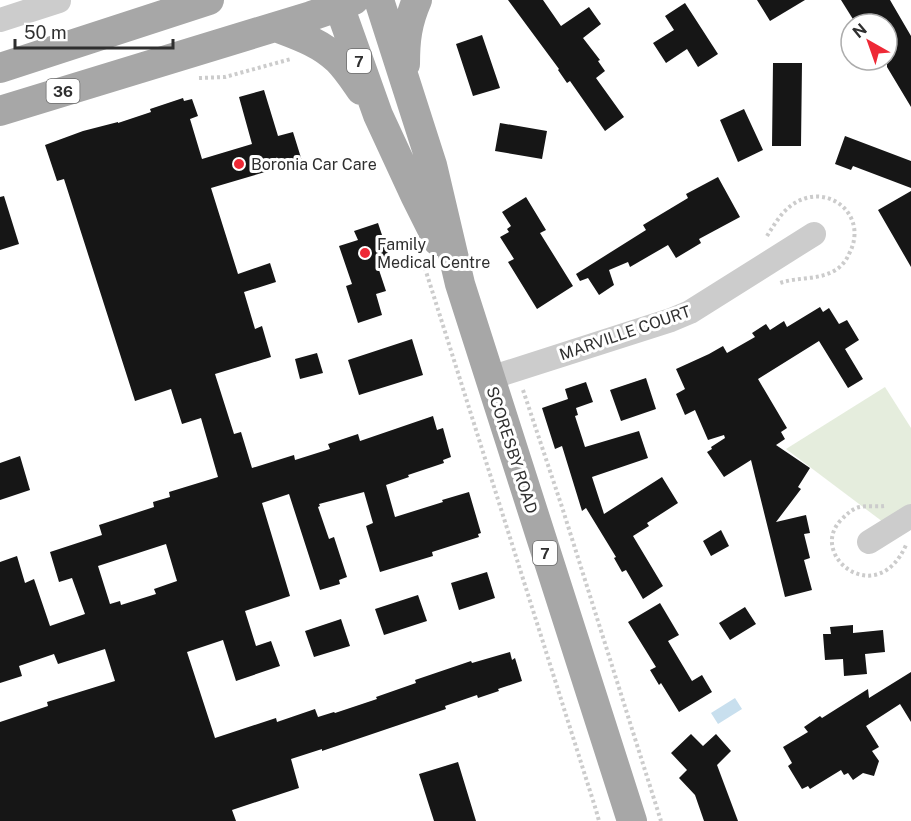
<svg xmlns="http://www.w3.org/2000/svg" width="911" height="821" viewBox="0 0 911 821" font-family="'Public Sans',sans-serif">
<style>
.green{fill:#e5eddd}
.water{fill:#c8dfee}
.building{fill:#161616;fill-rule:evenodd}
.lines{fill:none;stroke-linecap:round;stroke-linejoin:round}
.path{stroke:#ccc;stroke-width:4;stroke-dasharray:3 3;stroke-linecap:butt}
.minor{stroke:#ccc;stroke-width:24}
.major{stroke:#a7a7a7;stroke-width:30}
.poi-dot{fill:#ee2936;stroke:#fff;stroke-width:2}
.labels{text-anchor:middle;dominant-baseline:central;stroke-width:6;stroke-linejoin:round;paint-order:stroke}
.shield{fill:#fff;stroke:#6d6d6d;stroke-width:1.5}
.shield-label{font-size:15px;font-weight:bold;fill:#2f2f2f}
.poi-label{font-size:16px;fill:#2f2f2f;stroke:#fff;text-anchor:start}
.street-label{font-size:16px;fill:#2f2f2f;stroke:#fff}
</style>
<rect width="100%" height="100%" fill="#fff"/>
<!-- green -->
<path class="green" d="M885,387L911,428V516L891,528L786,449Z"/>
<!-- water -->
<path class="water" d="M735,698L742,709L718,724L711,713Z"/>
<!-- building -->
<path class="building" d="M508,0H543L561,26L589,7L601,24L583,38L600,60L598,61L605,71L596,78L624,117L605,131L570,81L567,83L558,70L559,69Z
M757,0H805L770,21Z
M841,0H890L911,36V107L887,67V24H856Z
M685,3L718,54L698,67L687,49L666,63L653,43L674,30L665,16Z
M482,35L500,88L473,96L456,44Z
M773,63H802L801,146H772Z
M264,90L278,136L293,132L302,161L211,188L238,274L270,263L276,282L244,292L255,329L262,326L271,357L215,374L234,434L241,432L252,468L294,455L295,460L330,449L328,444L358,434L360,441L433,416L437,430L443,428L451,457L443,460L444,463L408,475L409,477L386,485L395,517L443,502L442,500L469,492L481,533L478,534L479,537L432,552L433,556L380,572L366,526L373,523L364,492L319,504L320,506L318,507L329,539L334,537L347,577L339,580L340,584L320,590L289,494L262,503L290,596L245,611L256,646L271,641L280,666L236,681L223,640L187,652L215,738L276,718L277,722L315,709L318,717L334,712L335,713L377,699L376,697L416,683L415,680L471,661L472,663L510,652L512,660L515,658L522,681L498,689L499,691L478,698L477,695L445,706L446,709L322,751V749L291,759L299,788L232,810L236,821H0V722L48,706L47,702L115,681L105,649L58,664L54,654L19,666L22,676L0,683V562L17,556L25,583L34,579L50,626L85,614L72,578L59,582L50,552L102,535L99,525L154,507L153,502L170,497L169,492L218,477L201,418L182,424L171,389L135,401L64,179L57,181L45,145L83,131L118,122V123L151,112L150,109L183,98L184,101L192,99L198,116L190,119L202,159L252,144L239,97ZM166,544L177,581L154,589L156,594L121,605L120,601L110,604L98,566Z
M744,109L763,150L738,162L720,120Z
M500,123L547,131L542,159L495,151Z
M845,136L911,161V188L853,166L851,170L835,164Z
M718,177L740,217L699,239L701,243L676,258L668,245L630,267L628,262L609,270L614,285L599,295L588,278L580,281L576,274L646,230L643,225L688,198L686,194Z
M911,191V267L878,210Z
M4,196L19,244L0,250V197Z
M526,197L546,230L540,233L573,286L537,309L508,262L514,259L500,237L509,232L507,229L511,226L502,212Z
M378,223L390,259L377,264L386,291L376,294L382,315L358,323L346,286L352,284L339,246L358,240L354,231Z
M820,307L823,312L829,308L839,324L847,320L859,340L845,349L863,379L848,388L819,341L758,379L787,428L781,432L785,439L776,445L810,468L798,487L801,489L776,522L806,515L810,533L804,534L810,558L804,560L812,590L785,597L751,460L724,477L707,452L712,449L711,447L725,438L724,435L708,440L695,410L685,415L676,394L685,389L676,369L709,354L723,346L727,353L755,337L752,333L766,324L770,330L784,321L787,327Z
M412,339L423,375L359,395L348,360Z
M317,353L323,373L300,379L295,359Z
M646,378L656,409L621,421L610,390Z
M586,382L593,402L576,408L578,415L575,416L585,447L639,431L648,458L592,477L604,514L662,477L678,503L647,523L649,526L633,536L663,586L643,599L626,570L622,572L614,558L616,557L586,508L582,511L562,446L555,449L542,408L568,399L565,389Z
M20,456L30,490L0,500V463Z
M721,530L729,546L711,556L703,541Z
M487,572L495,598L459,610L451,583Z
M418,595L427,621L384,635L375,609Z
M660,603L679,635L668,641L692,681L702,675L712,692L679,712L661,683L659,685L650,670L656,667L628,622Z
M745,607L756,624L730,640L719,623Z
M341,619L350,646L314,657L305,631Z
M853,625V633L883,630L885,652L865,654L867,674L844,676L843,659L825,660L823,634H831L830,627Z
M911,672V722L900,704L866,726L879,747L872,751L879,761L874,776L863,773L853,780L848,773L844,775L841,770L810,789L808,786L802,789L788,766L792,763L783,747L808,732L804,727L820,716L822,718L868,689L869,698Z
M691,734L703,746L716,734L731,751L717,765L738,821H704L695,795L679,778L687,770L671,753Z
M458,762L476,821H434L419,774Z"/>
<g class="lines">
<!-- path -->
<path class="path" d="M199,78L225,77L291,59
M767,236C772,228 777,220 783,213C818,174 872,211 849,254C846,261 841,267 834,271C818,280 797,277 780,283
M423,262L596,810L599,821
M523,390L562,507L661,821
M884,506C875,507 864,505 856,508C850,511 846,515 841,520C807,555 877,611 906,545"/>
<!-- minor -->
<path class="minor" d="M0,20L59,1
M490,378L671,320L690,312L814,234
M869,542L911,516"/>
<!-- major -->
<path class="major" d="M337,0L378,115L415,195L438,241
M379,0L432,165L460,284L632,821
M276,27C297,35 321,43 338,60C347,69 354,80 361,90
M405,64C405,40 407,23 417,0
M0,68L209,0
M0,111L311,16L340,6L354,0"/>
</g>
<!-- markers -->
<g class="poi-dot">
<circle cx="239" cy="164" r="6"/>
<circle cx="365" cy="253" r="6"/>
</g>
<g class="labels">
<!-- shield labels -->
<g class="shield">
<rect x="347" y="49" width="24" height="24" rx="4.5"/>
<rect x="46.5" y="79" width="33" height="24" rx="4.5"/>
<rect x="533" y="541" width="24" height="24" rx="4.5"/>
</g>
<g class="shield-label">
<text x="359" y="61">7</text>
<text x="63" y="91">36</text>
<text x="545" y="553">7</text>
</g>
<!-- poi labels -->
<g class="poi-label">
<text x="251" y="164">Boronia Car Care</text>
<text x="377" y="244">Family<tspan x="377" dy="18">Medical Centre</tspan></text>
</g>
<!-- street labels -->
<g class="street-label">
<text transform="translate(625 333) rotate(-19)">MARVILLE COURT</text>
<text transform="translate(512 450) rotate(72)">SCORESBY ROAD</text>
</g>
</g>
<!-- north arrow -->
<g transform="translate(869 42) rotate(320)"><circle r="28" fill="#ffffff" stroke="#acacac" stroke-width="1.5"/>
<path d="M0-4.5L10 22L0 15L-10 22Z" fill="#ee2936"/>
<text y="-9" font-size="16" font-weight="bold" text-anchor="middle" fill="#2f2f2f">N</text>
</g>
<!-- scale -->
<path d="M15 39v9h158v-9" fill="none" stroke="#2f2f2f" stroke-width="3"/>
<text x="24" y="39" font-size="18" fill="#2f2f2f" stroke="#ffffff" stroke-width="4.5" paint-order="stroke">50 m</text>
</svg>
